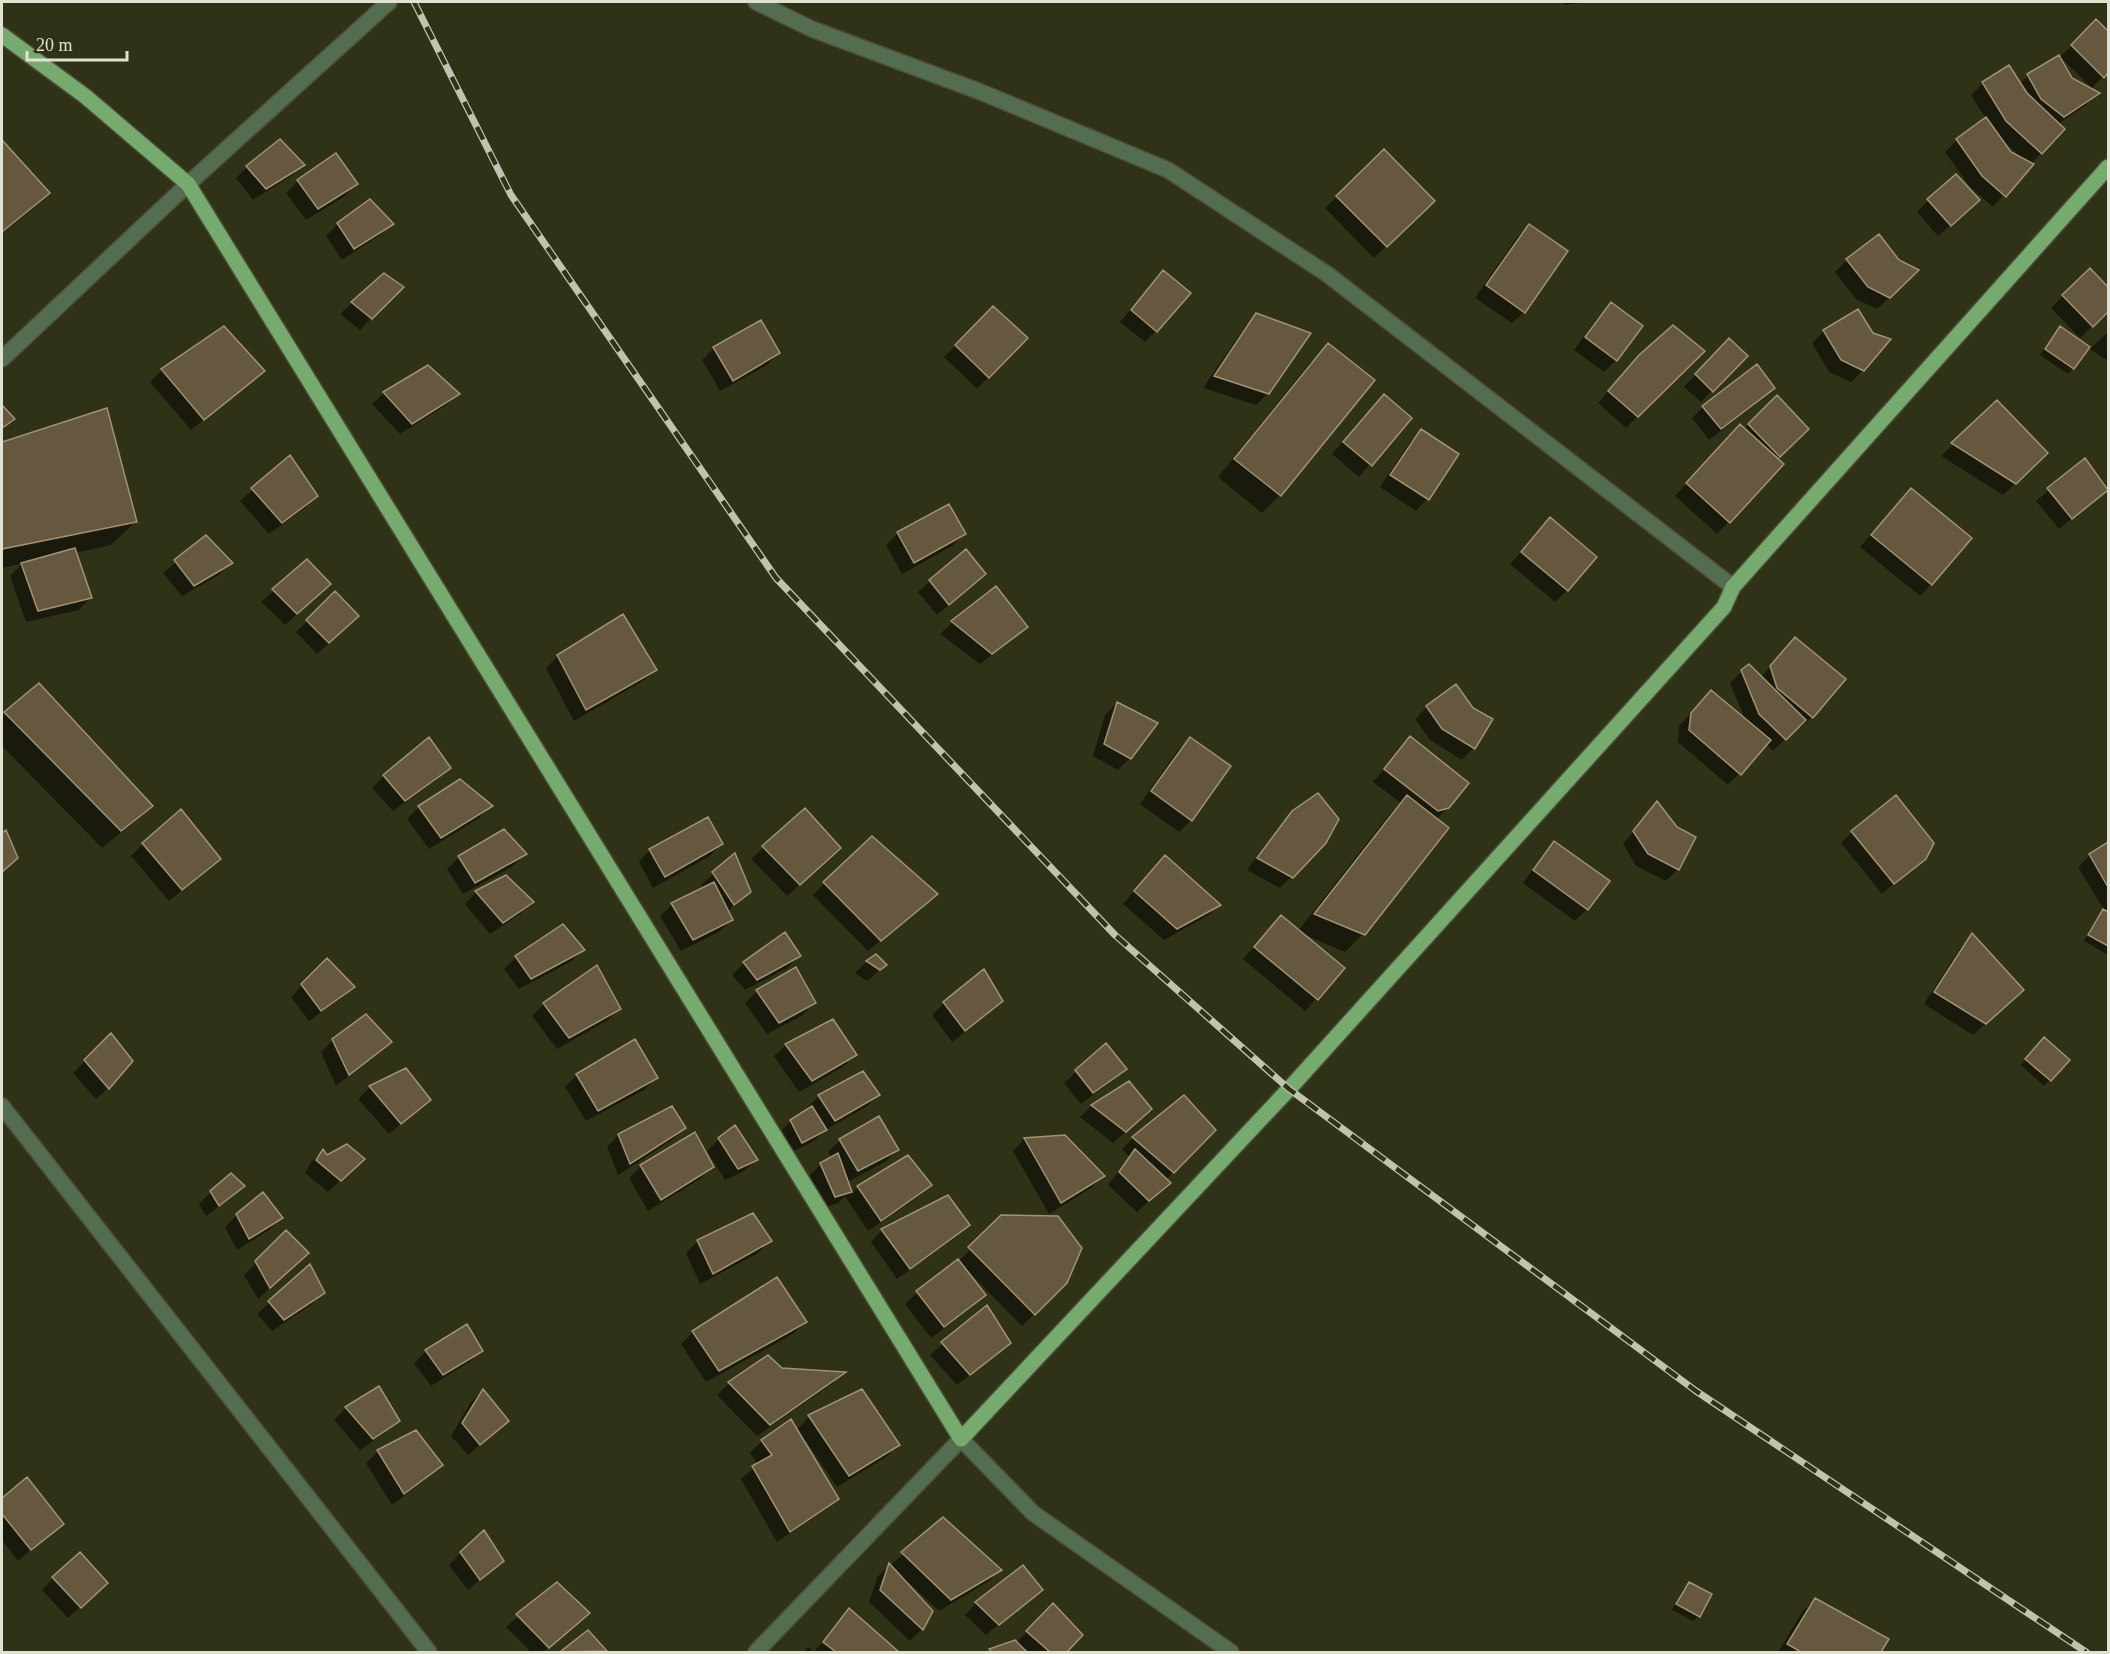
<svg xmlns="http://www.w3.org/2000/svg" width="2110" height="1654" viewBox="0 0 2110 1654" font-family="Georgia,serif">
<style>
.shadow{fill:#0007;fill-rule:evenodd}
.building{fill:#66583e;stroke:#a19276;stroke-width:1.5}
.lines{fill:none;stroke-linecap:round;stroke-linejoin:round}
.minor-casing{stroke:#4c4e35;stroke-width:18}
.major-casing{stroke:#4c4e35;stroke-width:18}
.minor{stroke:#546d51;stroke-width:15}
.major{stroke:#76aa6f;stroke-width:15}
.rail-casing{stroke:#c1c3b1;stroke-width:7}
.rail{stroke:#303217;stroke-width:4.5;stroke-dasharray:14;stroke-linecap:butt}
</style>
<rect width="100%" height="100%" fill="#303217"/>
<!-- shadow -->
<path class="shadow" d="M1564,2H1590L1564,5Z
M2096,21L2108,33V71L2092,88L2060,57Z
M2058,58L2071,79L2097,93L2086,105L2058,124L2041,153L1993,207L1970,187L1945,152L1957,140L1986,119L1971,95L1983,83L2019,84L2028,76ZM2002,140L2023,159L2010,153Z
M2,143L48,193L30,211L2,234Z
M1384,151L1433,201L1374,258L1325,208Z
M302,165L291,176L253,200L236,178L247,167Z
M298,181L356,184L345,196L306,220L286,193Z
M1929,200L1966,211L1938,236L1917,212Z
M338,224H392L380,235L342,260L326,236Z
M1529,226L1524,312L1512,323L1475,298L1517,237Z
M1847,260L1906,282L1877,309L1856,299L1835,272Z
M2090,270L2108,290V311L2080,338L2051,308Z
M1152,284L1156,331L1145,342L1120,322Z
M402,287L360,330L340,314L352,303Z
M1611,304L1616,360L1604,372L1574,350L1599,316Z
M993,308L1026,338L977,389L944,357Z
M1257,315L1268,393L1256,405L1203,388L1245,327Z
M2060,328L2073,368L2068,374L2040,355Z
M1824,331L1863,370L1851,382L1829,372L1812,343Z
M2108,332V361L2090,349Z
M1730,340L1746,356L1701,402L1684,387Z
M1328,345L1373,381L1280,495L1262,513L1218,477L1310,363Z
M714,348L778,353L767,365L720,391L702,360Z
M1703,351L1626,428L1598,403L1628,369Z
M428,366L458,394L446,405L400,434L372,404L384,393Z
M162,370L263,371L251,382L191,430L150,382Z
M1773,387L1762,399L1709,440L1692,418L1703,407Z
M1384,396L1410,418L1359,477L1332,454Z
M1777,397L1807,429L1776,459L1782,464L1717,534L1675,496L1728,438L1744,429Z
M1997,402L2046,453L2003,495L1941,456Z
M106,410L135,522L111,545L75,553L90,598L79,610L26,622L10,576L23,563L2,568V444Z
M1422,431L1427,499L1416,511L1380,487L1410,442Z
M289,458L316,496L305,508L269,534L240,501Z
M2085,460L2108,489L2059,529L2036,501Z
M1899,502L1931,584L1920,596L1860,547Z
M1550,519L1567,590L1555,602L1510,564Z
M898,533L964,534L952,546L902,574L886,545Z
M206,537L230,563L219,575L182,596L163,573Z
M307,561L317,596L285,625L261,602Z
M984,574L937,615L918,592L930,581Z
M996,588L1026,626L1014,638L980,664L940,634L952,623Z
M335,593L345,628L317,654L296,632Z
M622,616L655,670L643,681L574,721L546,668L558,656Z
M1795,639L1812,717L1800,728L1798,726L1773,751L1766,744L1728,785L1678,742L1679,726L1711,692L1746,721L1730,683L1742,671L1761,677Z
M39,685L150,806L133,823L102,848L2,746V716Z
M1117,703L1130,758L1118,770L1093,756L1105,715Z
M1427,707L1472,709L1473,748L1462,760L1430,740L1415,719Z
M1411,738L1448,807L1436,820L1363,934L1345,952L1303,934L1343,968L1305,1011L1243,959L1281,917L1298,931L1389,815L1401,803L1373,782Z
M1190,739L1191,820L1179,832L1140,804L1178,750Z
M449,768L437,780L393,811L372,788L384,776Z
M1657,803L1676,828L1694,838L1677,870L1666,881L1636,866L1623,844Z
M490,806L479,818L429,849L407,819L419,807Z
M805,810L827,860L787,896L751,859Z
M1293,813L1325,842L1280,888L1247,870L1281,825Z
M5,832L16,858L2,872V835Z
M1852,832L1924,858L1882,894L1841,843Z
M1555,843L1587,909L1575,921L1523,883L1543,855Z
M143,844L219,859L169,901L131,856Z
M721,844L710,856L653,888L639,862L650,850Z
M2108,844L2107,913L2108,955L2084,941L2098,916L2104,910L2078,867L2090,855Z
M525,854L513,866L463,894L447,869L459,857Z
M734,855L749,891L727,912L731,920L719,932L681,951L660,916L672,905L703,889L701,885Z
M1153,869L1219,905L1207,916L1164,940L1123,904Z
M824,883L936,894L868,951L813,895Z
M476,892L532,902L520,914L490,934L465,904Z
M563,926L583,949L572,961L519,989L504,969L516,957Z
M1972,935L2010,1002L1973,1035L1924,1004L1961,947Z
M799,956L787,968L745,990L732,975L744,963Z
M876,956L884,965L873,976L867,981L855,973L866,962Z
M327,960L353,987L341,998L309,1021L291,997Z
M597,967L619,1008L608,1020L557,1049L532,1016L544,1004Z
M757,991L814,1003L803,1015L767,1034L745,1003Z
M1001,1001L989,1013L952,1042L932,1015L944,1003Z
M366,1016L390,1042L378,1053L336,1086L321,1052L333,1040Z
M111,1035L108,1088L96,1099L73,1073Z
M786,1045L855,1055L843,1067L799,1092L774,1056Z
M1106,1045L1125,1069L1113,1080L1081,1104L1064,1083Z
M2039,1045L2068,1060L2044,1086L2021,1065Z
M577,1075L656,1078L644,1090L586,1121L565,1087Z
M1129,1083L1138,1121L1113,1143L1080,1117L1091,1106Z
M370,1087L429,1100L389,1134L358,1099Z
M878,1095L866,1107L825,1130L814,1141L790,1153L779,1133L791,1121L809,1110L807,1108L819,1096Z
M671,1108L684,1128L672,1140L618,1175L607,1147L618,1136Z
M1214,1130L1166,1180L1169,1183L1137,1212L1108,1185L1130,1157L1122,1149L1133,1138Z
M1065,1137L1103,1176L1091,1188L1049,1214L1013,1151L1024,1139Z
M719,1139L756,1160L744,1171L725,1180L707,1151Z
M840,1140L897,1150L885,1162L847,1182L851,1194L858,1187L930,1185L918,1197L868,1231L845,1196L838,1203L823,1208L809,1176L821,1164L832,1158L828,1152Z
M323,1151L327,1157L351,1171L328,1192L305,1173L311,1162Z
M641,1166L712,1167L700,1179L648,1211L629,1178Z
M243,1186L231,1198L206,1216L199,1204L211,1192Z
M237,1215L281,1218L269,1230L237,1250L225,1227Z
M1002,1217L1066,1283L1022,1326L967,1270L966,1271L984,1295L972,1307L931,1338L905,1304L917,1293L959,1261Z
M968,1225L956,1237L897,1279L871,1242L882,1230Z
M286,1233L307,1254L258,1299L244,1275Z
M698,1241H770L758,1253L700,1284L686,1253Z
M309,1266L323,1293L311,1305L272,1331L257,1314Z
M987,1308L1009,1343L997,1354L957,1385L930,1355Z
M805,1322L793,1334L706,1382L681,1344L693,1332Z
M467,1326L481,1351L469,1362L431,1386L414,1363L426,1351Z
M768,1357L781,1369L842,1374L832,1384L757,1436L717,1395L729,1383Z
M483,1391L507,1421L468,1455L451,1436L471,1402Z
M862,1391L898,1445L886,1457L837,1487L806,1441L803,1442L837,1498L825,1510L777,1542L741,1479L758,1464L750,1453L762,1441L796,1430L809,1417Z
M346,1408L398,1421L386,1432L360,1450L334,1420Z
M378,1451L441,1465L429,1477L392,1505L366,1463Z
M26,1479L62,1523L18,1561L2,1540V1500Z
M943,1519L1000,1570L989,1581L939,1611L908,1582L906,1584L931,1611L922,1629L910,1641L869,1602L878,1576Z
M461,1553L502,1561L468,1590L449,1565Z
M1023,1567L1041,1590L986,1635L965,1615L976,1603Z
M53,1578L95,1594L68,1618L42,1590Z
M1689,1583L1699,1616L1693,1621L1672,1610L1683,1589Z
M557,1584L576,1624L543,1652H531L506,1627Z
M1815,1600L1887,1640L1880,1652H1778L1803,1611Z
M1053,1605L1081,1635L1065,1652H988L1015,1642L1016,1643Z
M849,1610L896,1652H803L808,1647L814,1652Z
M587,1632L605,1651L604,1652H563Z"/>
<!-- building -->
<path class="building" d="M2096,19L2108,31V73L2104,78L2071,45Z
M2059,55L2072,78L2100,93L2064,117L2041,99L2027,74Z
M2009,65L2027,93L2065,129L2042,154L2006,121L1982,82Z
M1986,117L2011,152L2034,164L2006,197L1982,176L1956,139Z
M280,139L305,165L266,189L246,166Z
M2,140L50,193L2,232Z
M1384,149L1435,201L1387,247L1336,196Z
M336,153L358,184L318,209L297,180Z
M1956,174L1980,200L1951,226L1927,199Z
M370,199L394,224L354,249L337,223Z
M1529,224L1568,251L1525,313L1486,285Z
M1879,234L1899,260L1919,270L1890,298L1868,287L1846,259Z
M2090,268L2108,287V312L2093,327L2062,295Z
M1163,270L1191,293L1157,332L1131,310Z
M384,273L404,287L372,319L351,302Z
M1611,302L1643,326L1617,361L1585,337Z
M993,306L1028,338L989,378L955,345Z
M1858,309L1873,333L1891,339L1864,371L1841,360L1823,330Z
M1256,313L1311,333L1269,394L1214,376Z
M761,320L780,353L733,381L713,347Z
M1673,325L1705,351L1638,417L1608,391L1639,355Z
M224,326L265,371L204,420L161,369Z
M2060,326L2090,347L2074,369L2045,349Z
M1729,338L1748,356L1713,392L1695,374Z
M1328,343L1375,380L1281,496L1234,459Z
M1757,364L1775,388L1721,429L1702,406Z
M428,365L460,394L412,424L383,392Z
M1384,394L1412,418L1372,466L1343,442Z
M1777,395L1809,429L1780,457L1748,424Z
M1997,400L2048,453L2016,484L1951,443Z
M2,405L15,419L2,428Z
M107,408L137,522L2,549V442Z
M1740,424L1784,464L1730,523L1686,483Z
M1421,429L1459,454L1429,500L1390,475Z
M290,455L318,496L282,523L251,488Z
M2085,458L2108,490L2072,519L2047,488Z
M1911,488L1972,538L1932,585L1871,535Z
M949,504L966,534L914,563L897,532Z
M1550,517L1597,557L1568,591L1521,552Z
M206,535L233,563L194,586L174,560Z
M75,548L92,598L38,611L21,563Z
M966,549L986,574L949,605L929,580Z
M307,559L331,584L297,614L272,589Z
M996,586L1028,627L992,654L951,621Z
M335,591L359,616L329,643L306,620Z
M623,614L657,670L586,710L557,655Z
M1795,637L1846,679L1813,718L1777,688L1770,666Z
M1749,664L1806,720L1786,740L1759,714L1741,670Z
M39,683L153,806L121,831L4,712Z
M1456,684L1473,708L1493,719L1475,749L1442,729L1426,706Z
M1711,690L1771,740L1741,775L1689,730L1691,713Z
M1117,702L1158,723L1131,759L1104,744Z
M1410,736L1469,783L1449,808L1438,811L1384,769Z
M429,737L451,768L405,801L383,775Z
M1190,737L1231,766L1192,821L1151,791Z
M460,779L493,806L441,838L418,806Z
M1318,793L1339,819L1326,843L1293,878L1257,858L1292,811Z
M1407,795L1449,828L1365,935L1314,914Z
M1896,795L1934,843L1926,859L1894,884L1851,831Z
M1657,801L1677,827L1696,837L1679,870L1648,854L1633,831Z
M805,808L841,848L800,885L762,846Z
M181,809L221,859L182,890L142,843Z
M708,817L723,844L665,877L649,849Z
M504,829L527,854L475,883L458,856Z
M6,830L18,858L2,872V833Z
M872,836L938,894L881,941L823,882Z
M1554,841L1610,881L1588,910L1533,870Z
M2108,842V887L2089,854Z
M735,853L751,892L734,905L712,872Z
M1165,855L1221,905L1177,929L1134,891Z
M506,875L534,902L503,923L475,891Z
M714,882L733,920L693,940L671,903Z
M2103,909L2108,912V946L2088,935Z
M1281,915L1345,968L1318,1000L1254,947Z
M563,924L585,950L531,979L515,956Z
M785,932L801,956L757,980L743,962Z
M1972,933L2024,990L1986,1024L1934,992Z
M876,954L887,965L880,970L866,961Z
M327,958L355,987L321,1011L301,984Z
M597,965L621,1009L569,1038L543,1003Z
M796,967L816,1003L779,1023L756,990Z
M984,969L1003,1001L965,1031L943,1002Z
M366,1014L392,1042L349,1075L332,1039Z
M833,1019L857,1055L812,1081L785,1044Z
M111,1033L133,1061L109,1089L84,1060Z
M2044,1037L2070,1060L2051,1081L2025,1059Z
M635,1039L658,1078L598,1111L576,1074Z
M1106,1043L1127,1069L1093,1093L1075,1070Z
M406,1068L431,1100L401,1124L369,1086Z
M863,1071L880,1095L835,1121L818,1095Z
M1129,1081L1152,1109L1126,1132L1091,1105Z
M1184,1095L1216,1130L1174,1173L1132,1137Z
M672,1106L686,1128L630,1164L618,1134Z
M812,1106L827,1130L802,1143L790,1120Z
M879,1116L899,1150L858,1171L839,1139Z
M735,1125L758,1160L738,1169L718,1138Z
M695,1132L714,1167L661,1200L640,1165Z
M1065,1135L1105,1176L1061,1203L1024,1138Z
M347,1144L365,1159L341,1181L316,1160L323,1149L327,1155Z
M1135,1149L1171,1183L1149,1201L1119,1172Z
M838,1153L852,1192L835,1197L820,1163Z
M908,1155L932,1185L881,1221L857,1186Z
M231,1173L245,1186L219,1206L210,1191Z
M263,1192L283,1218L249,1239L236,1214Z
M948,1195L970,1225L910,1269L881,1229Z
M753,1213L772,1241L713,1274L697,1240Z
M1001,1215L1058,1216L1082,1248L1067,1283L1035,1315L968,1247Z
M286,1230L309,1253L270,1288L255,1261Z
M958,1259L986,1295L944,1327L916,1291Z
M310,1264L325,1293L284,1320L268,1301Z
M777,1277L807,1322L719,1371L692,1331Z
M987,1305L1011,1343L970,1375L941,1342Z
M467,1324L483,1351L443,1375L425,1350Z
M768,1355L782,1368L846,1372L770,1425L728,1382Z
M379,1386L400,1421L373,1439L345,1407Z
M483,1389L509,1421L480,1445L462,1423Z
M862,1389L900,1445L849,1476L808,1415Z
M791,1419L839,1499L790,1532L752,1466L772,1455L761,1440Z
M416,1430L443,1465L404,1494L377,1450Z
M27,1477L64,1524L31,1550L2,1514V1498Z
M943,1517L1002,1570L951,1600L901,1552Z
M484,1530L504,1561L480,1580L460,1552Z
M80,1552L108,1583L81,1608L52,1577Z
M889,1563L933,1611L923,1630L880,1590Z
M1023,1565L1043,1590L999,1625L975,1602Z
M557,1582L590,1613L549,1648L516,1614Z
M1689,1582L1712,1594L1700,1617L1676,1604Z
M1815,1598L1889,1639L1881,1652H1801L1787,1644Z
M1053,1603L1083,1635L1067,1652H1050L1026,1631Z
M849,1608L899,1652H836L823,1642Z
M588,1630L607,1651L560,1652Z
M1015,1640L1027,1652H992L989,1649Z"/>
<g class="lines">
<defs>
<path id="minor" d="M756,2L812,29L981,92L1168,170L1327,274L1733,587
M2,359L188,184L389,2
M2,1106L429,1652
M756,1652L961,1439L1033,1513L1231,1652"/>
<path id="major" d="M2,35L85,96L188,184L961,1439L1289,1089L1724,607L1733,587L2108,167"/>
</defs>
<!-- minor casing -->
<use href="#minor" class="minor-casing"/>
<!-- major casing -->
<use href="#major" class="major-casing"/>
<!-- minor -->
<use href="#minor" class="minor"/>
<!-- major -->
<use href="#major" class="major"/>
<defs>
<path id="rail" d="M414,2L511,195L776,578L1115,935L1289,1089L1696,1391L2086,1652"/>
</defs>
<!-- rail casing -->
<use href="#rail" class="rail-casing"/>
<!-- rail -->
<use href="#rail" class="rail"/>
</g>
<!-- border -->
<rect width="2110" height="1654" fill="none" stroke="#dfe1d1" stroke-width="6"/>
<!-- scale -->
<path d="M27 51v9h100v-9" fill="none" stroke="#dfe1d1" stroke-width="3"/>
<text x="36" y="51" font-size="18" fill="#dfe1d1" stroke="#303217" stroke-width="4.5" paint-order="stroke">20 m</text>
</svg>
